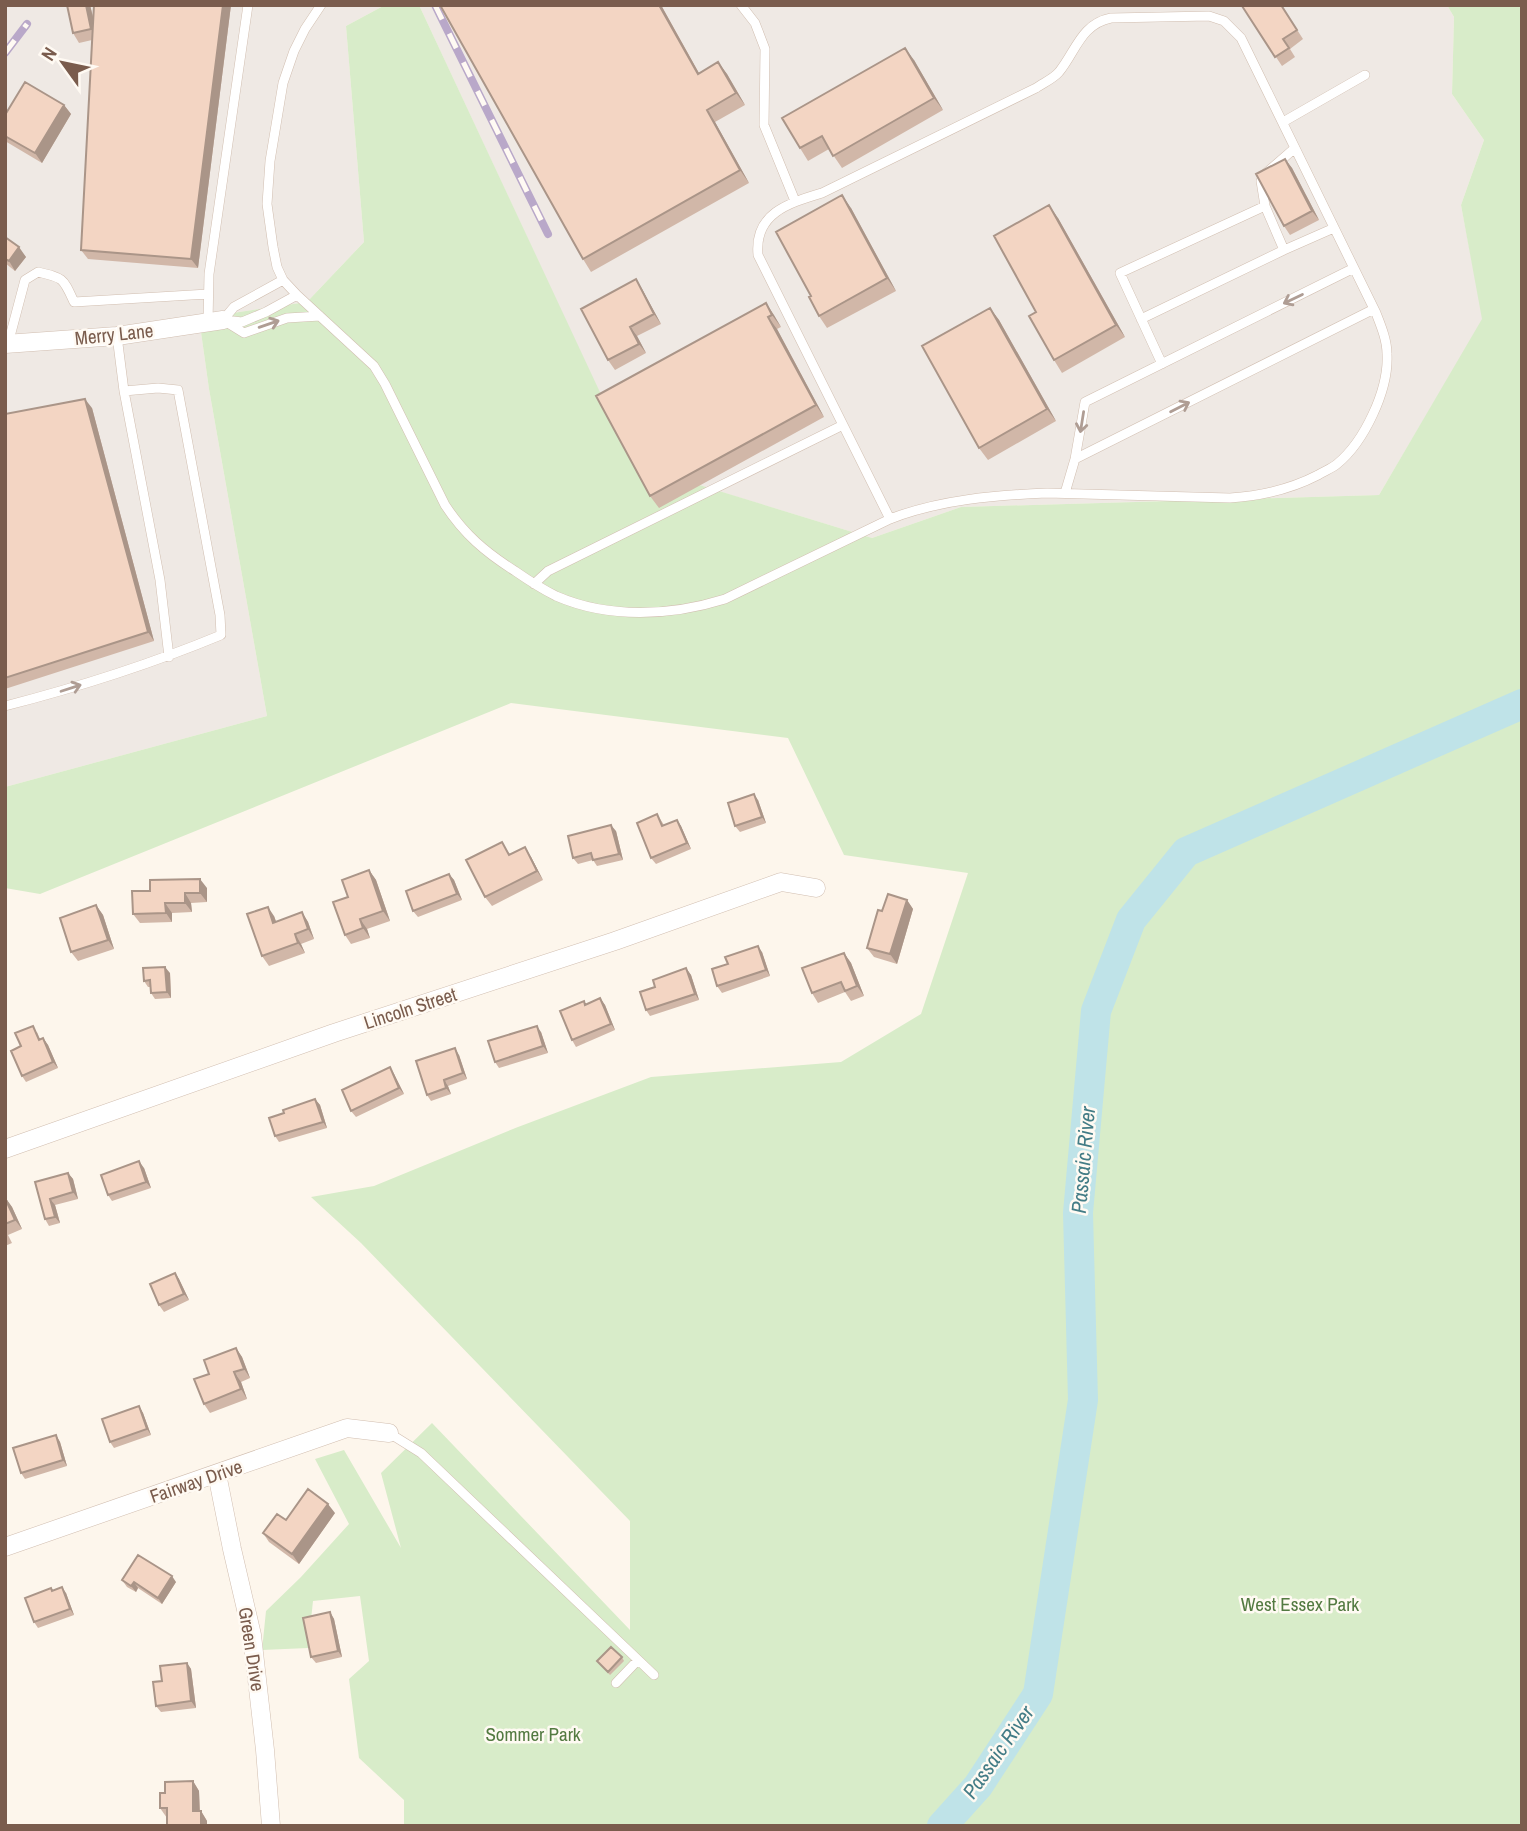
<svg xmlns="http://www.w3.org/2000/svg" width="1527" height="1831" viewBox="0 0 1527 1831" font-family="'Archivo Narrow',sans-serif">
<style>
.industrial{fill:#efe9e4}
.green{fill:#d8ecc9}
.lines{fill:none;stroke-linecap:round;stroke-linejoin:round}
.river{stroke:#bfe3e8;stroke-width:30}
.lane-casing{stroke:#d1beb0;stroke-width:10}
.street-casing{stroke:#d1beb0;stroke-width:19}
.lane{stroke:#fff;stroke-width:9}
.street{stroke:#fff;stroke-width:18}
.rail-casing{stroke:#b9a8c9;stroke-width:8}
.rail{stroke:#fffaf3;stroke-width:5;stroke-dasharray:16;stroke-linecap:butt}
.wall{fill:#d1b7a8}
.shaded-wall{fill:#aa9588}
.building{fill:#f3d5c3;stroke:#aa9588;stroke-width:2}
.oneway{stroke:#af9d94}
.labels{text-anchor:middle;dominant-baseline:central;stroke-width:5;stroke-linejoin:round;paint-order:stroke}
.street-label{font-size:19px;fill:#7a5c4d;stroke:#fffaf3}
.park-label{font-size:19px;fill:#537a41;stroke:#fffaf3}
.water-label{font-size:21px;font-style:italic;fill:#437c86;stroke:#fffaf3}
</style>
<rect width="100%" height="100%" fill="#fdf6ec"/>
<!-- industrial -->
<path class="industrial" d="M5,5H385L346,26L364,242L307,302L199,318L209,389L267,716L5,787Z
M419,5H1447L1454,17L1452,94L1484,140L1461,205L1483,319L1379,495L961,507L872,538L633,465Z"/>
<!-- green -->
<path class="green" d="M385,5H419L634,465L872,538L961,507L1379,495L1482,319L1461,205L1484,140L1452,94L1454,17L1447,5H1522V1826H404V1800L359,1758L349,1679L369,1661L360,1596L313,1601L308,1648L262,1650L266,1611L301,1577L349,1524L315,1459L344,1450L401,1548L381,1473L432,1423L630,1630V1521L361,1243L311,1197L374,1186L518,1127L651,1077L841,1062L921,1014L968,873L844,855L788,738L511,703L40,894L5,888V787L267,716L209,389L199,318L307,302L364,242L346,26Z"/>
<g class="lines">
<!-- river -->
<path class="river" d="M942,1826L978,1786L1038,1694L1083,1400L1078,1213L1096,1011L1131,920L1186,852L1522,704"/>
<defs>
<path id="lane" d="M321,5L305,29L294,51L283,83L270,161L267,204L273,247L277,267L283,280L297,295L374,366L385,384L445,505C464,534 485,552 515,571C528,580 542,589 556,596C609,619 671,616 725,599L890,519C938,500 996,495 1047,493L1230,498C1261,496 1289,490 1318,475C1324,471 1331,469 1337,464C1364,442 1389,390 1387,354C1387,340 1381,326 1376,313L1241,38L1224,21L1209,16L1111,18C1081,24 1076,51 1059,72C1053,79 1043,83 1036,88L822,193C789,203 754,213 758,255L890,519
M741,5L755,23L765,49L764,125L795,201
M1283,122L1365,75
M1265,206L1261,181L1265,174L1295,148
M1284,250L1334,228
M1141,319L1284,250L1265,206L1120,273L1162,364
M223,320L244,333L287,318L320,316
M223,320L234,307L283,280
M225,320L242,322L266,312L297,295
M208,323L209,274L248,5
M8,344L25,280L38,272C64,278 63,278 74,302L208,294
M124,391L160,580L169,657
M1075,459L1374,309
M1065,493L1075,459L1085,402L1354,268
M534,584L548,571L843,425
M5,706C79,687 151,664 221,635L220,615L178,390L158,388L124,391L117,336
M389,1433L421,1453L654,1675
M616,1683L638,1660"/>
<path id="street" d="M5,344L117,336L223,320
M5,1149L334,1033L615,941L781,882L816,888
M217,1474L232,1549L252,1635L265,1750L271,1826
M5,1547L347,1428L389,1433"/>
</defs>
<!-- lane casing -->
<use href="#lane" class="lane-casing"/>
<!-- street casing -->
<use href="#street" class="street-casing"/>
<!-- lane -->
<use href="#lane" class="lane"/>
<!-- street -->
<use href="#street" class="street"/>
<defs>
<path id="rail" d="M435,5L548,234
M5,53L27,24"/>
</defs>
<!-- rail casing -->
<use href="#rail" class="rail-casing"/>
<!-- rail -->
<use href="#rail" class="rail"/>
</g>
<!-- wall -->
<path class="wall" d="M67,5H90L94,20V5H231L198,268L88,259L81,250L92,40L79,43L73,33Z
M440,5H661L699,73L718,62L727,74L745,105L715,122L749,183L591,272L583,259Z
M1281,5L1303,39L1290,49L1295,57L1282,66L1242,6Z
M914,60L943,110L842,168L829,149L808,161L800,148Z
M64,105L71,114L42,163L5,141V115Z
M1285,159L1292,168L1319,220L1290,235L1284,226Z
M851,208L896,291L827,328L819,316L811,296Z
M1058,218L1125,337L1062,373L1054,360L1036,312Z
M5,237L26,257L15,271L5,263Z
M636,279L642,289L661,324L637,336L646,353L615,370L608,360Z
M766,303L781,327L777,329L824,417L659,508L650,496Z
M990,308L999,320L1056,421L988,460L979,448Z
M92,408L154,641L5,689V414Z
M758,800L766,823L740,832L735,826Z
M657,814L664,825L677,820L681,826L691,849L656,864L651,858Z
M616,831L623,860L597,866L593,860L578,864L573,858Z
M502,842L510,855L531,857L543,880L492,906L485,897Z
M369,870L376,880L390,921L367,929L370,938L351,944L345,935L348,897Z
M449,874L454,880L462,900L418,917L413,911Z
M207,888V902L191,903L192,912L172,913V922L140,923L133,914L132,891Z
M907,900L913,909L897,964L874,957L867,948L882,911Z
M96,905L103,915L114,949L78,961L71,952Z
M302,912L308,922L314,939L301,944L305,953L269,966L262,956L274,916L276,922Z
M762,952L770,976L722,993L717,986Z
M844,953L851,963L864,996L851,1001L845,992L818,1003L812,993Z
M686,968L691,975L699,1000L650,1016L646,1010L655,987Z
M170,973L171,998L155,999L151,993L150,987H148L144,981Z
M600,998L605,1005L615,1030L576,1047L572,1040L586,1004Z
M37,1032L40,1039L43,1038L48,1045L58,1068L26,1082L22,1076L21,1046Z
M541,1032L548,1053L499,1068L495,1062Z
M459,1055L467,1079L448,1086L451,1094L431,1101L427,1095Z
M390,1067L394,1074L404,1094L356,1117L351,1111Z
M315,1099L320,1105L327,1128L279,1142L275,1136L284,1113Z
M144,1168L151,1188L112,1201L108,1195Z
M68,1173L73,1179L78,1199L55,1205L60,1223L49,1226L45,1219L35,1182Z
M5,1198L12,1207L22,1229L8,1235L12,1243L5,1246Z
M175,1273L179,1279L189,1300L164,1312L159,1305Z
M236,1348L242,1357L250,1378L241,1382L247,1399L210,1413L204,1404L209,1374Z
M139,1406L143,1413L151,1435L114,1448L110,1442Z
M56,1435L60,1442L67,1466L25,1479L21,1473Z
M335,1513L299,1564L269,1542L263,1533L286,1520Z
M122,1580L176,1582L162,1604L138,1588L136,1592L127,1587Z
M66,1593L74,1615L38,1628L34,1622Z
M330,1612L334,1619L342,1657L316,1663L311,1657Z
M622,1657L624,1661L610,1675L597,1661Z
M187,1663L191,1669L196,1708L161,1712L156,1706L162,1681Z
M193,1781L199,1791L200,1811H201L207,1821V1826H167V1818L160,1808L165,1793Z"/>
<!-- shaded-wall -->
<path class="shaded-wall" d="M86,5H90L98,38L91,29Z
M223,5H231L198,268L191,259Z
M659,5H661L706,86L698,74Z
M905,48L914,60L943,110L934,98Z
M718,62L727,74L745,105L736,93Z
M64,105L71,114L42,163L35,153Z
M707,110L715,122L749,183L740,170Z
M1285,159L1292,168L1319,220L1312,211Z
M842,195L851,208L896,291L887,278Z
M1049,205L1058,218L1125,337L1116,325Z
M19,247L26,257L15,271L9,261Z
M636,279L642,289L661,324L654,314Z
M766,303L774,315L781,327L772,315Z
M990,308L999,320L1056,421L1047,409Z
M768,317L777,329L824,417L816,405Z
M630,327L637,336L646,353L639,344Z
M85,399L92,408L154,641L148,632Z
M754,794L758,800L766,823L762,817Z
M677,820L681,826L691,849L687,843Z
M611,825L616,831L623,860L619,854Z
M525,847L531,857L543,880L537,871Z
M369,870L376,880L390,921L383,911Z
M449,874L454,880L462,900L457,894Z
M200,879L207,888V902L200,893Z
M185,893L191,903L192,912L185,903Z
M907,900L913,909L897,964L890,954Z
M165,903L172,913V922L166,913Z
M96,905L103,915L114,949L108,940Z
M268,907L274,916L280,932L273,923Z
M302,912L308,922L314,939L308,929Z
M360,919L367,929L370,938L363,928Z
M295,934L301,944L305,953L298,943Z
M758,946L762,952L770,976L766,970Z
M844,953L851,963L864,996L857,986Z
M165,967L170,973L171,998L167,992Z
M686,968L691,975L699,1000L695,994Z
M600,998L605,1005L615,1030L611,1024Z
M537,1026L541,1032L548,1053L543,1046Z
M43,1038L48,1045L58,1068L53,1062Z
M455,1048L459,1055L467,1079L463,1073Z
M390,1067L394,1074L404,1094L399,1088Z
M444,1080L448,1086L451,1094L446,1088Z
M315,1099L320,1105L327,1128L323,1122Z
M139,1161L144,1168L151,1188L146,1182Z
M68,1173L73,1179L78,1199L73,1192Z
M5,1197L12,1207L22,1229L15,1220Z
M50,1199L55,1205L60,1223L55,1217Z
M175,1273L179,1279L189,1300L184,1294Z
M236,1348L242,1357L250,1378L244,1369Z
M234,1372L241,1382L247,1399L241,1389Z
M139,1406L143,1413L151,1435L147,1429Z
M56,1435L60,1442L67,1466L63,1460Z
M328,1504L335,1513L299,1564L292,1554Z
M172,1576L176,1582L162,1604L158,1598Z
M134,1582L138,1588L136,1592L131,1586Z
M62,1587L66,1593L74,1615L70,1609Z
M330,1612L334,1619L342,1657L338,1651Z
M187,1663L191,1669L196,1708L191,1701Z
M193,1781L199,1791L200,1821L193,1811Z
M201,1811L207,1821V1826H201Z"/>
<!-- building -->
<path class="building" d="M67,5H86L91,29L73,33Z
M94,5H223L191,259L81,250Z
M440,5H659L698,74L718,62L736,93L707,110L740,170L583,259Z
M1243,5H1281L1297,30L1283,39L1289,48L1275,57L1242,6Z
M905,48L934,98L833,156L822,136L800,148L782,118Z
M25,82L64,105L35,153L5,136V115Z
M1285,159L1312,211L1284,226L1256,174Z
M842,195L887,278L819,316L809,297L811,296L776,232Z
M1049,205L1116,325L1054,360L1029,316L1036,312L994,236Z
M5,237L19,247L9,261L5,259Z
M636,279L654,314L630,327L639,344L608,360L581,309Z
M766,303L772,315L768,317L816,405L650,496L596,396Z
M990,308L1047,409L979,448L922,346Z
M85,399L148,632L5,678V414Z
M754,794L762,817L735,826L728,803Z
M657,814L662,826L677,820L687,843L651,858L637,823Z
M611,825L619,854L593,860L591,853L573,858L568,836Z
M502,842L509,855L525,847L537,871L485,897L466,860Z
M369,870L383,911L360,919L363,928L345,935L333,902L348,897L342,880Z
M449,874L457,894L413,911L406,891Z
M200,879V893H185V903H165L166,913L133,914L132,891H150V880Z
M888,894L907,900L890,954L867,948L878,910L882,911Z
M96,905L108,940L71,952L60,918Z
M268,907L273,923L302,912L308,929L295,934L298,943L262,956L247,914Z
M758,946L766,970L717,986L712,969L728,964L725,957Z
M844,953L857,986L845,991L841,982L812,993L802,968Z
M165,967L167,992L151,993L150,980L144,981L143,968Z
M686,968L695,994L646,1010L640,992L655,987L653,980Z
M600,998L611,1024L572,1040L560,1011L584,1001L585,1005Z
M33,1026L39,1040L43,1038L53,1062L22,1076L11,1051L21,1046L15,1033Z
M537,1026L543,1046L495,1062L488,1041Z
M455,1048L463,1073L444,1080L446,1088L427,1095L416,1061Z
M390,1067L399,1088L351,1111L342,1090Z
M315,1099L323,1122L275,1136L269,1118L284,1113L283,1110Z
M139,1161L146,1182L108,1195L101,1175Z
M68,1173L73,1192L50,1199L55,1217L45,1219L35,1182Z
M5,1198L15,1220L5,1224Z
M175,1273L184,1294L159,1305L150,1284Z
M236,1348L244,1369L234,1372L241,1389L204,1404L194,1379L209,1374L204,1360Z
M139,1406L147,1429L110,1442L102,1419Z
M56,1435L63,1460L21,1473L13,1448Z
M308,1489L328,1504L292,1554L263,1533L277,1514L286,1520Z
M138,1555L172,1576L158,1598L134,1582L131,1586L122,1580Z
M62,1587L70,1609L34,1622L25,1598L51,1588L52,1591Z
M330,1612L338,1651L311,1657L303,1618Z
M611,1647L622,1657L608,1672L597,1661Z
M187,1663L191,1701L156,1706L153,1682L162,1681L160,1666Z
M193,1781V1811H201V1826H167V1808H160V1793H165V1782Z"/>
<!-- one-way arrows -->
<defs><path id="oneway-shaft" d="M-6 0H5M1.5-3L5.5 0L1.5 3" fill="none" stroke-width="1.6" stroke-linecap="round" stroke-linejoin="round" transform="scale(1.75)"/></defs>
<g class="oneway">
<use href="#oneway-shaft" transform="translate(1293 299) rotate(154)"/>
<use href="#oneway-shaft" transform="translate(269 324) rotate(-19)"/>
<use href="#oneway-shaft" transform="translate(1180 407) rotate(-27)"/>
<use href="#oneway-shaft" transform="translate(1082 422) rotate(99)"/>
<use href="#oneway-shaft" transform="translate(71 688) rotate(-18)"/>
</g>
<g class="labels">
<!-- street labels -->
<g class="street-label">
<text transform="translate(114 334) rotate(-6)">Merry Lane</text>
<text transform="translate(410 1008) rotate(-18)">Lincoln Street</text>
<text transform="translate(196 1481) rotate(-19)">Fairway Drive</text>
<text transform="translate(252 1649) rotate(81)">Green Drive</text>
</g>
<!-- park labels -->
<g class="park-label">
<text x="1300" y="1604">West Essex Park</text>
<text x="533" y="1734">Sommer Park</text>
</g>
<!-- water labels -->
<g class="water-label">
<text transform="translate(1083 1160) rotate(-85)">Passaic River</text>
<text transform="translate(998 1752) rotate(-55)">Passaic River</text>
</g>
</g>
<!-- border -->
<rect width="1527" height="1831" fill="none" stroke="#7a5c4d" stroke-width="14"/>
<!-- north arrow -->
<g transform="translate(63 63) rotate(303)" stroke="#fffaf3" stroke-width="5" paint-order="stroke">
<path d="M0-5L12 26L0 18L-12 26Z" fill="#7a5c4d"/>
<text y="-10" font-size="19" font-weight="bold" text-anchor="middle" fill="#7a5c4d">N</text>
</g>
</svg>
